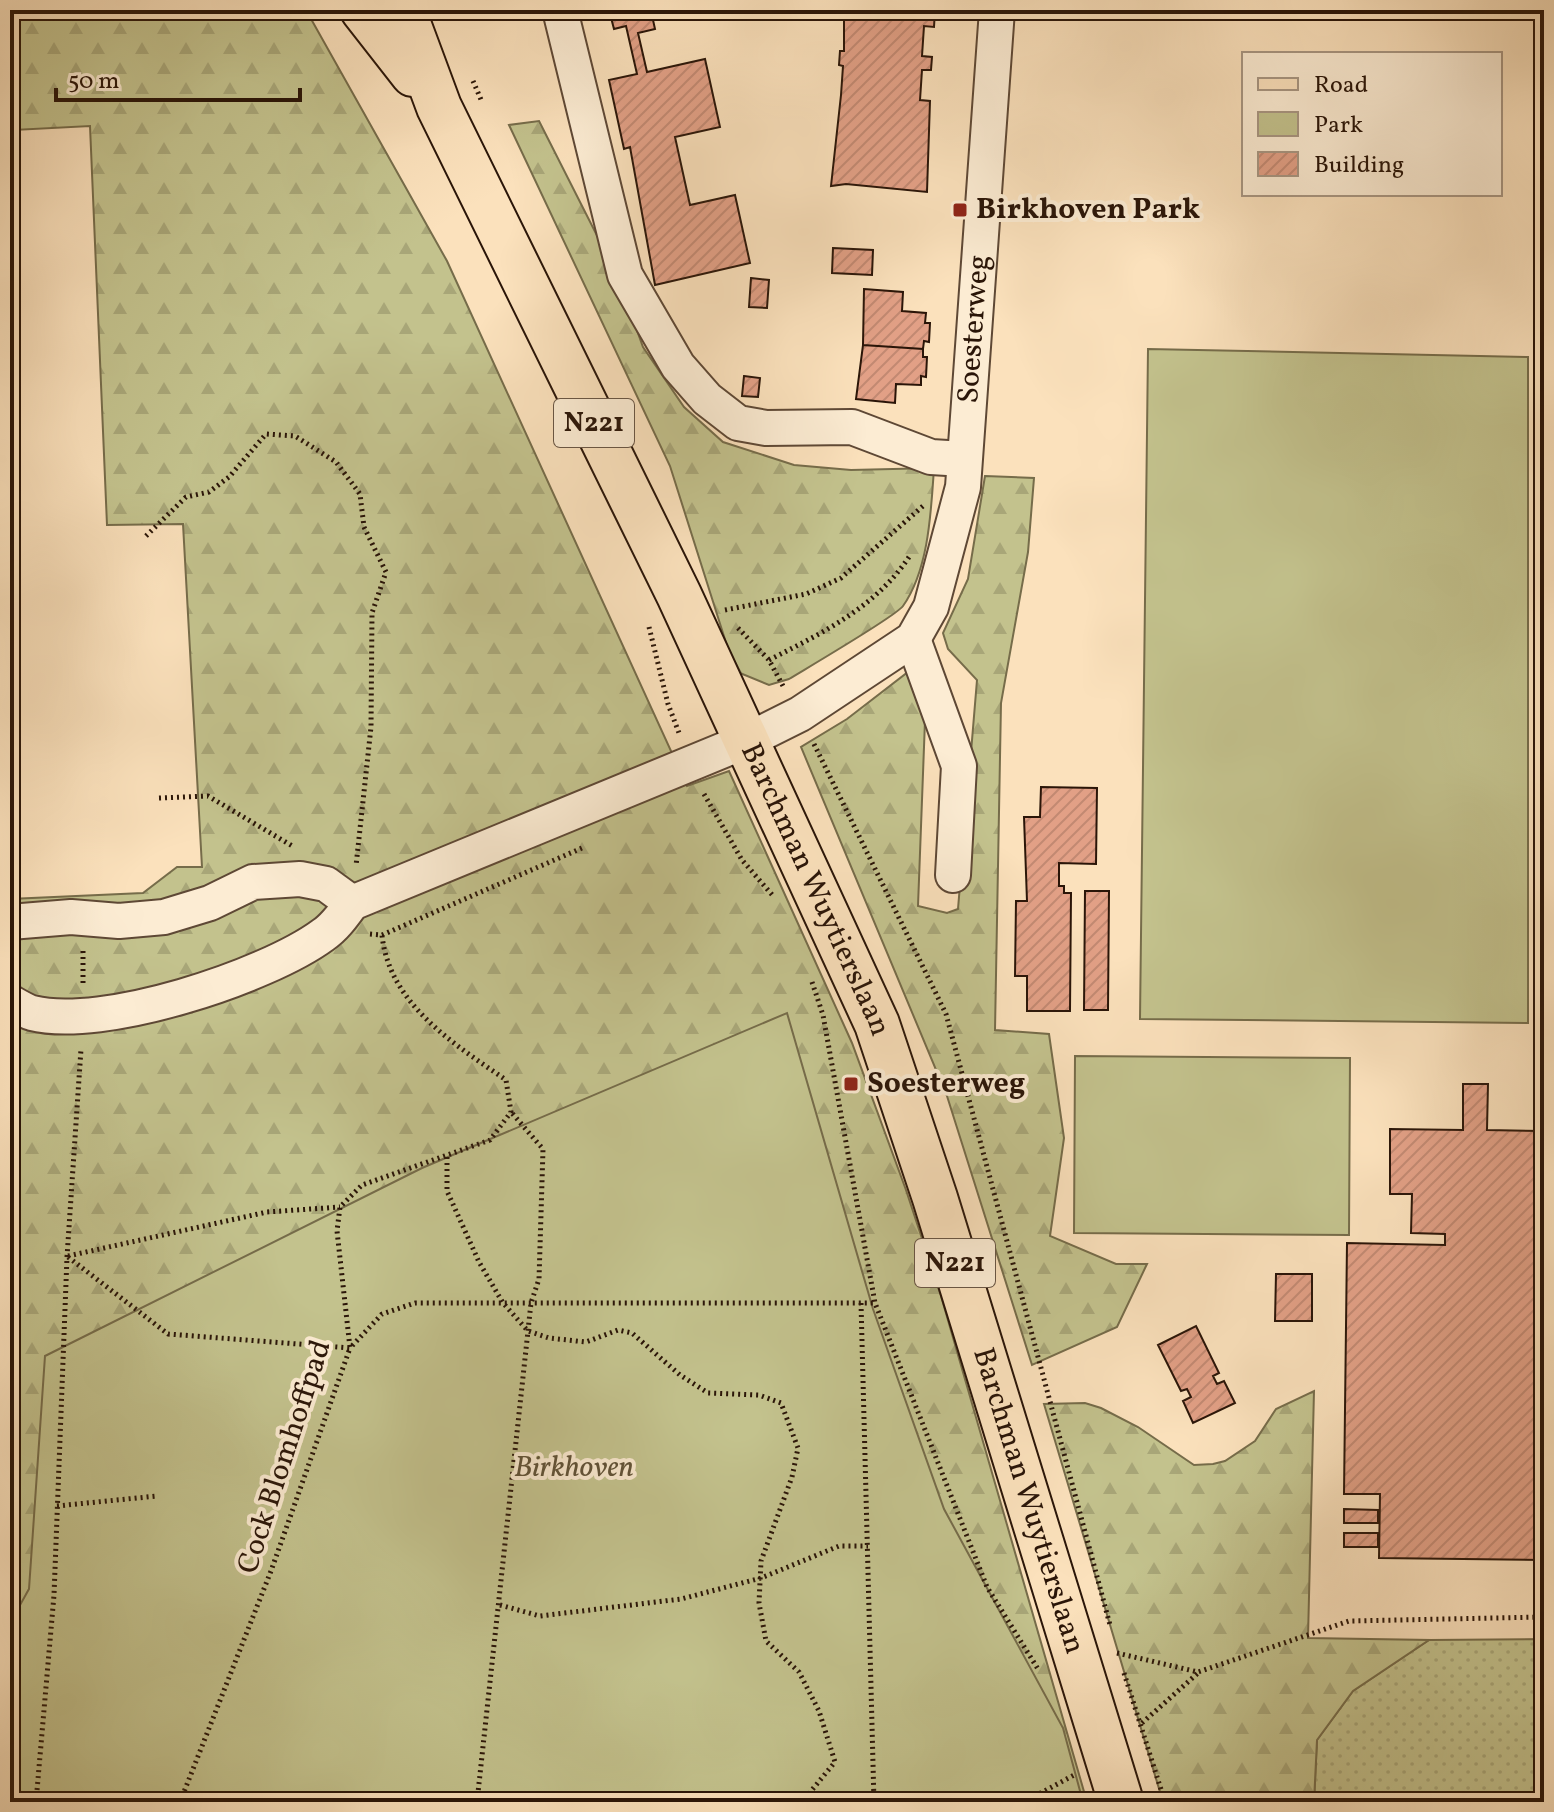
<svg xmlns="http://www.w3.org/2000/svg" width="1554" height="1812" viewBox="0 0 1554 1812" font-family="Vollkorn,serif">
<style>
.grass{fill:url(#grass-dots);stroke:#766c4a;stroke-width:2}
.forest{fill:url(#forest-firs);stroke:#766c4a;stroke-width:2}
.park{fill:#c3c28d;stroke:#766c4a;stroke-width:2}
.building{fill:url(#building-hatch);stroke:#2a1508;stroke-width:2}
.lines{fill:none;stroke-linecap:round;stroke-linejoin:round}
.minor-casing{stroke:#5e4835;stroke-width:38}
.major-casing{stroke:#2a1508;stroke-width:48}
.path{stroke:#2a1508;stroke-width:5;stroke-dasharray:2 4;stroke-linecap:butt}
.minor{stroke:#fcecd3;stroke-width:34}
.major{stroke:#fbe1bc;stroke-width:44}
.poi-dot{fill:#8f2418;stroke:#fcecd3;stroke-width:3}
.labels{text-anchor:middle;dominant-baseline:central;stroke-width:8;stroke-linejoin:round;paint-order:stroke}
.shield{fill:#fcecd3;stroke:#695645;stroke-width:2}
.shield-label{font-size:28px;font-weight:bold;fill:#2a1508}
.poi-label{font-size:30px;font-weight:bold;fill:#2a1508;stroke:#fcecd3;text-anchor:start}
.street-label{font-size:30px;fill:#2a1508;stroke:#fcecd3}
.park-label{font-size:30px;font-style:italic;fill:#605237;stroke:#fcecd3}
</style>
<defs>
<pattern id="grass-dots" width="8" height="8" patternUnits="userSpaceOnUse" patternTransform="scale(2)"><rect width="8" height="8" fill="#c3c28d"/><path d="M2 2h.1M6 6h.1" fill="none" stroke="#a8a678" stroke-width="1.8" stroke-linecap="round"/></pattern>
<pattern id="forest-firs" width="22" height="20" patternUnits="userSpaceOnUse" patternTransform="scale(2)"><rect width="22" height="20" fill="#c3c28d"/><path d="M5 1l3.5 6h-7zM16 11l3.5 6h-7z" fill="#a8a678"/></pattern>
<pattern id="building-hatch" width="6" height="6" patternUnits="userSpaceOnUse" patternTransform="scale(2)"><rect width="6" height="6" fill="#e2a086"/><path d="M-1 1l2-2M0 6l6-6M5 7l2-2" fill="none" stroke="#c28972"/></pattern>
</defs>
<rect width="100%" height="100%" fill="#fbe1bc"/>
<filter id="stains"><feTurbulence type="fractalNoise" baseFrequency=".0025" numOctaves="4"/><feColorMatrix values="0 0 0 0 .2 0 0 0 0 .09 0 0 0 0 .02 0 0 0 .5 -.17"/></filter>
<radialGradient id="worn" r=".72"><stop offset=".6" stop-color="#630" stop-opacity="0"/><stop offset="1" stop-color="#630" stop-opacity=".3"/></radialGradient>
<!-- grass -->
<path class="grass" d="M1544,1639V1802H1314L1317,1740L1353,1691L1429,1640Z"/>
<!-- forest -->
<path class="forest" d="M10,10H306L447,261L687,786L729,771L852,1043L906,1190L941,1296L1087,1802H10V899L143,893L177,867H202L183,524L107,525L90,126L14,130Z
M539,121L617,275L643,347L684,407L723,442L794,465L851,470L934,468C931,511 929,569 903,606C896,616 807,668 789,679L769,685L735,671L670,466L509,125Z
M985,476L1034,478L1028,552L1001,703L995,1030L1049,1034L1064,1138L1050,1236L1116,1264H1147L1117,1327L1032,1365L947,1096L801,747L847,719L908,672L926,694L918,906L947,913L958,909L977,680L948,649L943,633L968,579Z
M1314,1391L1308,1638L1429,1640L1353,1691L1317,1740L1314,1802H1163L1044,1404L1085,1403L1101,1408L1138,1427L1194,1465L1213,1464L1225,1461L1255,1441L1276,1409Z"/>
<!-- park -->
<path class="park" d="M1148,349L1528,357V1023L1140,1019Z
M787,1013L873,1309L944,1509L1063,1728L1083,1802H10V1664L15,1614L29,1589L45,1356L422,1168Z
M1075,1056L1350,1058L1349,1235L1074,1233Z"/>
<!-- building -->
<path class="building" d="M609,10H698L653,20L655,29L638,33L647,72L705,59L720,127L675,137L690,205L735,195L750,263L655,285L630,147L624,149L609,80L637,74L626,26L614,29Z
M844,10H935L934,27L924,26L922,56L932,57L931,70H922L920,100L930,101L927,192L846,184L831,186L841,95L843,66L839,65L840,51H844Z
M833,248L873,250L872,275L832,273Z
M751,278L769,280L767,308L749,307Z
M864,289L903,292L902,311L926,313L925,323H930L929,342L924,341L923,349L863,345Z
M863,345L923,349V357H927L926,377L921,376V385L896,384L895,403L856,399Z
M744,376L760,378L758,397L742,396Z
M1041,787L1097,788L1096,864L1059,863V886H1064V893H1071L1070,1011H1027V976H1015L1016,901H1027L1024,817H1040Z
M1085,891H1109L1108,1010H1084Z
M1463,1084H1488L1487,1130L1544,1131V1560L1379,1558L1380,1494H1344L1347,1243L1445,1245V1234L1411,1233L1412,1194H1390V1129L1463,1130Z
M1276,1274H1312V1321H1275Z
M1196,1326L1219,1373L1213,1376L1217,1384L1224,1381L1235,1403L1193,1423L1183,1401L1191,1397L1187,1389L1181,1391L1158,1345Z
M1344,1509L1378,1510V1523H1344Z
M1344,1533H1378V1547H1344Z"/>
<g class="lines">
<defs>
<g id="minor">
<path d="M560,10L625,275L678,366L707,399L738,423L766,428L852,427L931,457L964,459"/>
<path d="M913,639L959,766L953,875"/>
<path d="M10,922L71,917L119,921L164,917L210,903L253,882L300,879L326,884L352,903"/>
<path id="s1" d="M10,1002C17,1006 25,1011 32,1013C102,1031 266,977 323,935C335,927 344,914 352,903L748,740L800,714L913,639L931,607L963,487L997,10"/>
</g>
<g id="major">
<path d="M363,10L413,74"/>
<path id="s2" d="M403,10L439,107L679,595L877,1024L935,1198L1121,1802"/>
</g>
</defs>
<!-- minor casing -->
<use href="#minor" class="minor-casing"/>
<!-- major casing -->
<use href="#major" class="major-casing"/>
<!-- path -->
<path class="path" d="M473,81L482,102
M146,536L186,497L209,492L229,477L266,434L295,436L336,462L360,494L364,527L386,572L372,613L371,727L356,866
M725,610L806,594L841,578L923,506
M649,627L668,704L679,733
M738,628L769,660L783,686
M769,660C822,633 875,608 909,557
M814,744L946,1014L1110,1625
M704,794L742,860L774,897
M159,798L208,796L294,847
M370,934L382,935L582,848
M812,982L823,1015L875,1303L987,1587L1038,1669
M83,983V949
M447,1157V1191L479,1262L503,1303L528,1331L549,1338L586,1342L618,1330L632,1333L680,1375L708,1393L759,1395L781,1403L798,1448L792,1477L761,1561L759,1603L766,1641L799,1672L819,1711L835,1762L802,1802
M68,1256L267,1212L340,1207
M68,1257L168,1334L350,1348L382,1314L415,1303H875
M861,1303L874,1802
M57,1506L157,1496
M500,1605L540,1616L681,1599L761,1578L839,1546H868
M1117,1653L1198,1672L1349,1621L1544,1617
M1124,1673L1165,1802
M1142,1723L1198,1673
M36,1802L54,1595L67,1257L81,1049
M180,1802L271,1571L350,1348L337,1231L340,1207L362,1185L490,1140L511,1112L506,1080C454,1044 389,1004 382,935
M477,1802L531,1303L539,1279L543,1149L511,1112
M1024,1802L1076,1774"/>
<!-- minor -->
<use href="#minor" class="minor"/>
<!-- major -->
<use href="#major" class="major"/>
</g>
<!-- markers -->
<g class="poi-dot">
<rect x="952" y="202" width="16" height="16" rx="4"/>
<rect x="843" y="1076" width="16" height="16" rx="4"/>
</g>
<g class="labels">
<!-- shield labels -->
<g class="shield">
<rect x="554" y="399" width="80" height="48" rx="6"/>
<rect x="915" y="1239" width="80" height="48" rx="6"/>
</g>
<g class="shield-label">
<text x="594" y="423">N221</text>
<text x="955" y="1263">N221</text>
</g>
<!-- poi labels -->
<g class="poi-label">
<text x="976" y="210">Birkhoven Park</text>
<text x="867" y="1084">Soesterweg</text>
</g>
<!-- street labels -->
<g class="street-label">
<text stroke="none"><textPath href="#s1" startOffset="1316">Soesterweg</textPath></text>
<text stroke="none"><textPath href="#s2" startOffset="972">Barchman Wuytierslaan</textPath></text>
<text transform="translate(285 1457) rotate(-72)">Cock Blomhoffpad</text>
<text stroke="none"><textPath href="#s2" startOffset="1620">Barchman Wuytierslaan</textPath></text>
</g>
<!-- park labels -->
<g class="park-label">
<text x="574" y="1468">Birkhoven</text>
</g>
</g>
<!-- margin -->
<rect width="1554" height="1812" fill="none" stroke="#fbe1bc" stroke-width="40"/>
<rect x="12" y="12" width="1530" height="1788" fill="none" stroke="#2a1508" stroke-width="4"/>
<rect x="20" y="20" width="1514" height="1772" fill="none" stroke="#2a1508" stroke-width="2"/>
<!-- legend -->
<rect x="1242" y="52" width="260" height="144" fill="#fcecd3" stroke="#a89682" stroke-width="2"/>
<rect x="1258" y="78" width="40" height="12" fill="#fbe1bc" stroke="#a89682" stroke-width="2"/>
<text x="1314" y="92" font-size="24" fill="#2a1508">Road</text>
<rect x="1258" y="112" width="40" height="24" fill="#c3c28d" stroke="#a89682" stroke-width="2"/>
<text x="1314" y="132" font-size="24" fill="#2a1508">Park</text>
<rect x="1258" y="152" width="40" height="24" fill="url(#building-hatch)" stroke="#a89682" stroke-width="2"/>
<text x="1314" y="172" font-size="24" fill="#2a1508">Building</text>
<!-- scale -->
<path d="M56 88v12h244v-12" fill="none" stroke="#2a1508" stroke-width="4"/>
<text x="68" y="88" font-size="24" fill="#2a1508" stroke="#fcecd3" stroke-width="6" paint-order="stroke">50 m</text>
<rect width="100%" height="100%" filter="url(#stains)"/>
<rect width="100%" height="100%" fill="url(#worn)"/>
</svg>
